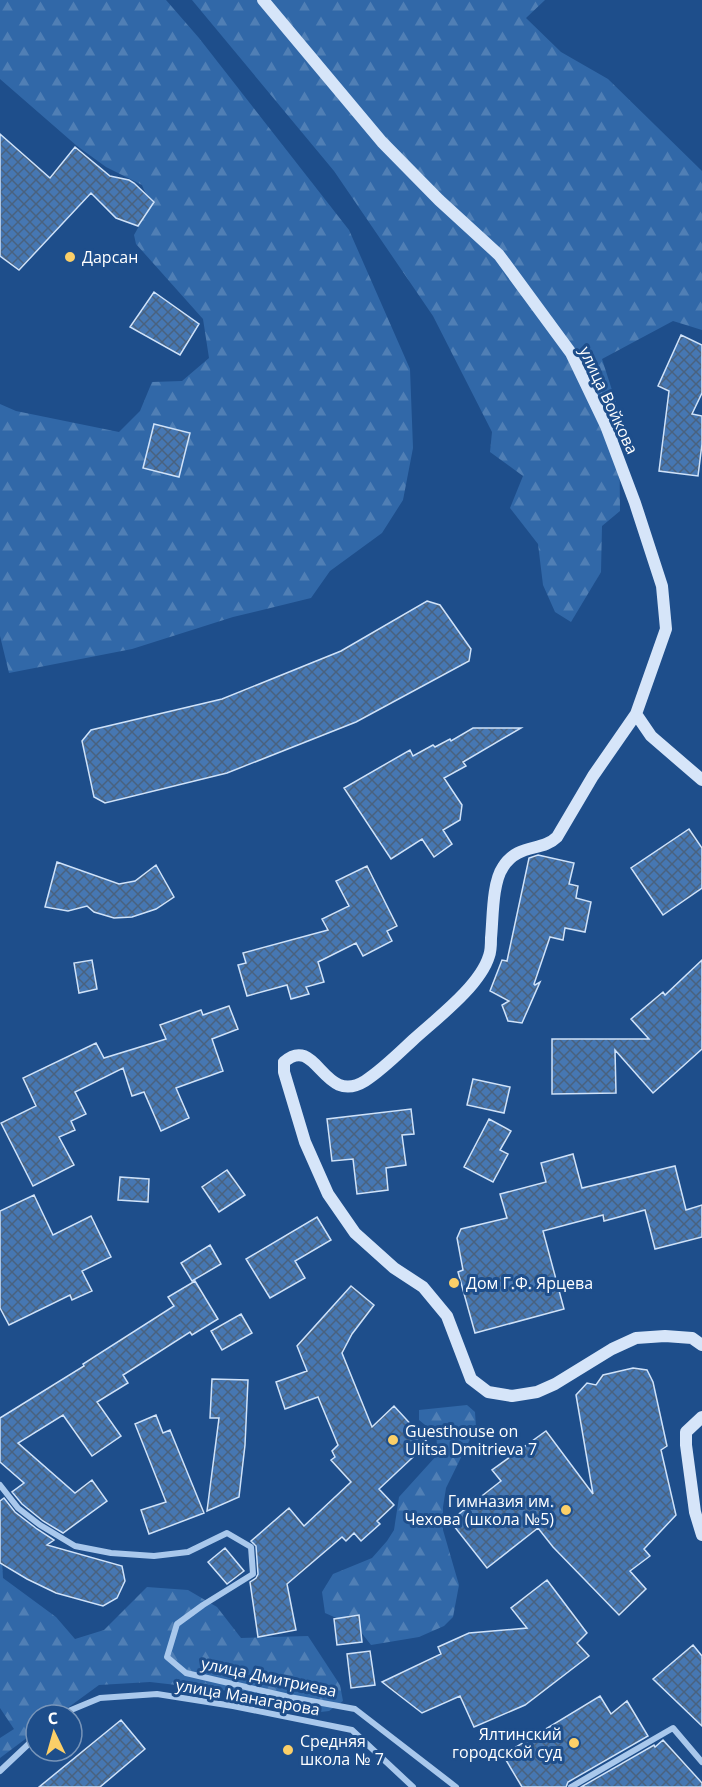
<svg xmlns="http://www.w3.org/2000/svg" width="702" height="1787" viewBox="0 0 702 1787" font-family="'Open Sans',sans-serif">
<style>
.forest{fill:url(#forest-firs)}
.building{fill:url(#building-cross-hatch);stroke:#cfe2f9;stroke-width:1.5}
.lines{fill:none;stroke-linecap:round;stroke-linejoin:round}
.street{stroke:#a9c8ec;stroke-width:6}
.secondary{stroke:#d6e5f9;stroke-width:12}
.poi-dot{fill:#fbcf68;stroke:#1e4e8b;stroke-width:2}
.labels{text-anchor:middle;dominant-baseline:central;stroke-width:6;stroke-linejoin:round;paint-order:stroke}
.poi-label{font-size:16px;fill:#fff;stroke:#1e4e8b;text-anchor:start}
.street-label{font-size:16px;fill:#fff;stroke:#1e4e8b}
</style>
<defs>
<pattern id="forest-firs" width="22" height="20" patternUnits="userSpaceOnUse" patternTransform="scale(1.5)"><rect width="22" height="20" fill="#3168a8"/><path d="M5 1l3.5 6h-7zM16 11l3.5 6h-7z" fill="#507fb5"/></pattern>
<pattern id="building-cross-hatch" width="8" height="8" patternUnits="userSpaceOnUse" patternTransform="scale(1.5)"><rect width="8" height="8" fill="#4677b2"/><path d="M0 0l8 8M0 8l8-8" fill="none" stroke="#49627f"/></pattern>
</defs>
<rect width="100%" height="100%" fill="#1e4e8b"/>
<!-- forest -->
<path class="forest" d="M0,0H166L199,38L349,230L410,369L413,448L403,500L382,533L330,571L311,598L233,617L132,649L9,673L0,636V404L16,411L119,432L140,411L152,382L182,381L209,358L203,319L136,244L134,235L151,205L142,185L106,167L77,146L0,79Z
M192,0H545L526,18L561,52L608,79L702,171V330L673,321L602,359L619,412L620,511L602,526L601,572L571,622L555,612L543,585L538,544L510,508L523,476L490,452L492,432L433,316L334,171Z
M467,1405L475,1412L476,1427L446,1488L443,1507V1530L459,1585L453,1617L444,1626L419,1637L371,1645L357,1627L325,1613L322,1592L333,1574L372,1558L387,1541L394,1530L399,1497L438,1454L436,1434L419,1420V1410Z
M0,1527L3,1578L56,1617L75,1639L104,1630L147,1587L188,1590L217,1607L241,1638L308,1636L340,1685L343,1701L329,1711L312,1713L256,1694L150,1682L99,1685L58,1715H36V1731L0,1758V1738L14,1729L0,1708Z"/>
<!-- building -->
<path class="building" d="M0,134L50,178L75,147L110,176L129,180L134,183L154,202L138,226L116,218L91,193L19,270L0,256Z
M154,292L199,324L180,355L130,327Z
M681,335L702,345V393L692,414L702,416V444L698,476L659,471L669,391L658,386Z
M154,424L190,433L179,477L143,468Z
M427,601L440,605L471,649L469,661L356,722L227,773L105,803L94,797L82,741L91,730L222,699L341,651Z
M473,728H521L463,762L466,766L444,778L462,805L460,820L443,830L452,844L434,857L422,839L391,859L344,788L410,750L413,756L433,745L435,747L450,739L451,741Z
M689,829L702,848V888L663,915L631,868Z
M538,855L574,863L569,884L578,886L576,898L591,902L585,932L565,928L563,940L550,937L534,984L535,985L540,982L522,1023L508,1021L502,1005L509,1001L490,991L502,960L507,961L529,858Z
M57,862L119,884L135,881L156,865L174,897L156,909L132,917L114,918L94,912L87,906L68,911L45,907Z
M367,866L397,926L387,931L392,941L363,956L356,943L318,962L324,982L306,987L309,994L291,999L287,985L247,996L238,965L246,963L243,953L328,930L322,919L349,906L336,881Z
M92,960L97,989L79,993L74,963Z
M702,960V1049L653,1093L615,1050L616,1093L552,1094V1039H649L631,1019L663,992L665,995Z
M229,1006L238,1029L212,1039L223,1071L176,1088L189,1118L161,1131L144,1092L132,1096L123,1068L75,1092L86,1114L71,1121L75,1130L59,1137L74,1165L33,1186L1,1123L36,1106L23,1078L96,1043L104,1058L166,1039L160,1025L201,1010L203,1015Z
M473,1079L510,1087L504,1113L467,1105Z
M411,1109L414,1134L402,1135L406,1165L386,1168L388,1190L357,1194L353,1159L332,1161L327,1119Z
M489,1119L511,1131L500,1150L508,1154L493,1182L464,1167Z
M573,1154L582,1188L675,1166L686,1210L702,1205V1237L655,1249L645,1210L604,1221L603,1215L543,1231L564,1309L475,1333L458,1272L463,1270L457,1238L461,1229L507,1218L500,1194L546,1182L541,1163Z
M227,1170L245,1195L219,1212L202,1187Z
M120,1177L149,1179L148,1202L118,1200Z
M34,1195L53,1235L91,1216L111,1257L82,1271L92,1291L72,1300L70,1295L9,1325L0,1308V1211Z
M317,1217L331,1240L295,1261L305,1278L270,1298L246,1259Z
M210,1245L221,1264L192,1281L181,1263Z
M195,1281L218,1319L192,1335L190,1332L123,1375L128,1383L97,1402L121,1436L92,1456L63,1415L18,1443L75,1493L92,1480L107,1501L63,1533L43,1521L22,1504L12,1492L24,1483L0,1462V1418L84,1366L83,1364L174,1306L168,1297Z
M351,1286L374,1305L352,1334L342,1353L372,1427L394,1406L428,1443L379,1489L394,1505L377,1521L380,1524L361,1541L354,1533L346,1541L342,1537L287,1584L296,1630L258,1637L250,1582L256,1578L258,1574L256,1546L251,1541L289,1508L304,1526L351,1482L331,1460L335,1457L332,1451L338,1445L318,1397L285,1409L276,1382L307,1371L297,1346Z
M241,1314L252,1333L222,1350L211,1331Z
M633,1368L647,1370L653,1382L667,1446L661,1450L676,1515L644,1549L650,1556L630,1571L646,1589L619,1615L553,1547L538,1528L487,1568L450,1521L501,1481L492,1470L546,1431L593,1494L576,1395L587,1383L596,1385L603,1375Z
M212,1379L248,1380L245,1445L239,1497L207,1511L219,1418H210Z
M156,1415L163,1433L170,1430L204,1513L149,1534L141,1510L166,1502L135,1424Z
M4,1498L15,1512L37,1529L54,1540L47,1545L122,1566L125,1581L117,1598L103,1606L56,1593L27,1579L0,1563V1501Z
M225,1548L244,1571L227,1584L208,1562Z
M547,1580L587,1633L577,1643L589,1656L525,1705L474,1727L460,1696L422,1713L382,1682L441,1654L438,1647L469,1633L527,1628L511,1608Z
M359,1615L362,1642L337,1645L334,1619Z
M693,1645L702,1656V1726L653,1679Z
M370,1651L375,1685L351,1688L347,1654Z
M600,1696L611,1714L627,1701L648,1736L568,1782L566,1787H522L503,1755Z
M121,1720L145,1749L100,1787H39Z
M663,1740L702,1783V1787H581L654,1745L655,1747Z"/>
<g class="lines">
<!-- street -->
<path class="street" d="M0,1485L18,1508L40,1525L75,1546L111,1553L154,1556L188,1552L227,1533L251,1547L253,1574L203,1605L177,1624L167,1657L186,1673L289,1697L355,1709L456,1787
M59,1715L100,1698L157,1694L233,1706L352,1730L413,1787
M0,1771L36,1737
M571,1787L673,1728L702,1762"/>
<!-- secondary -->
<path class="secondary" d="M263,0L382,142L439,200L499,255L571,353L606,426L635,503L662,586L666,629L636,714L593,776L557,837C542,852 518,843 503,867C492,883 493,919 491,938C491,944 491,951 489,956C480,986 436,1019 413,1040C398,1054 382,1070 365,1081C323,1107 317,1033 284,1062V1072L305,1142L328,1194L355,1233L394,1268L423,1287L447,1316L471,1379L488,1392L512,1396L537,1392L555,1384L612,1349L636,1338L665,1336L692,1338L702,1345
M636,714L651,736L702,780
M702,1417L686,1432V1445L695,1512L702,1535"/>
</g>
<!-- markers -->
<g class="poi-dot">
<circle cx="70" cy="257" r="6"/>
<circle cx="454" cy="1283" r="6"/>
<circle cx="393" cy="1440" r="6"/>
<circle cx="566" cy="1510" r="6"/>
<circle cx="574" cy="1743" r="6"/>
<circle cx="288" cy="1750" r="6"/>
</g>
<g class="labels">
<!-- poi labels -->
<g class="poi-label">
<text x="82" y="257">Дарсан</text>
<text x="466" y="1283">Дом Г.Ф. Ярцева</text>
<text x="405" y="1431">Guesthouse on<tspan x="405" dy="18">Ulitsa Dmitrieva 7</tspan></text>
<text x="554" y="1501" text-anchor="end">Гимназия им.<tspan x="554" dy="18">Чехова (школа №5)</tspan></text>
<text x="562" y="1734" text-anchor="end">Ялтинский<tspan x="562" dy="18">городской суд</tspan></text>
<text x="300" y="1741">Средняя<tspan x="300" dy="18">школа № 7</tspan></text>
</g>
<!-- street labels -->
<g class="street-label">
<text transform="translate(609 400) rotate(65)">улица Войкова</text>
<text transform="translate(269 1677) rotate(12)">улица Дмитриева</text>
<text transform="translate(248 1697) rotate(10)">улица Манагарова</text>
</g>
</g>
<!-- north arrow -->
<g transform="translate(54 1733) rotate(355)"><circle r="28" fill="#1e4e8b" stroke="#7895b9" stroke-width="1.5"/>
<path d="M0-4.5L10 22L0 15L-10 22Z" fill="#fbcf68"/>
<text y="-9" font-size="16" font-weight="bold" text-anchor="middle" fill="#ffffff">С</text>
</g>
</svg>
